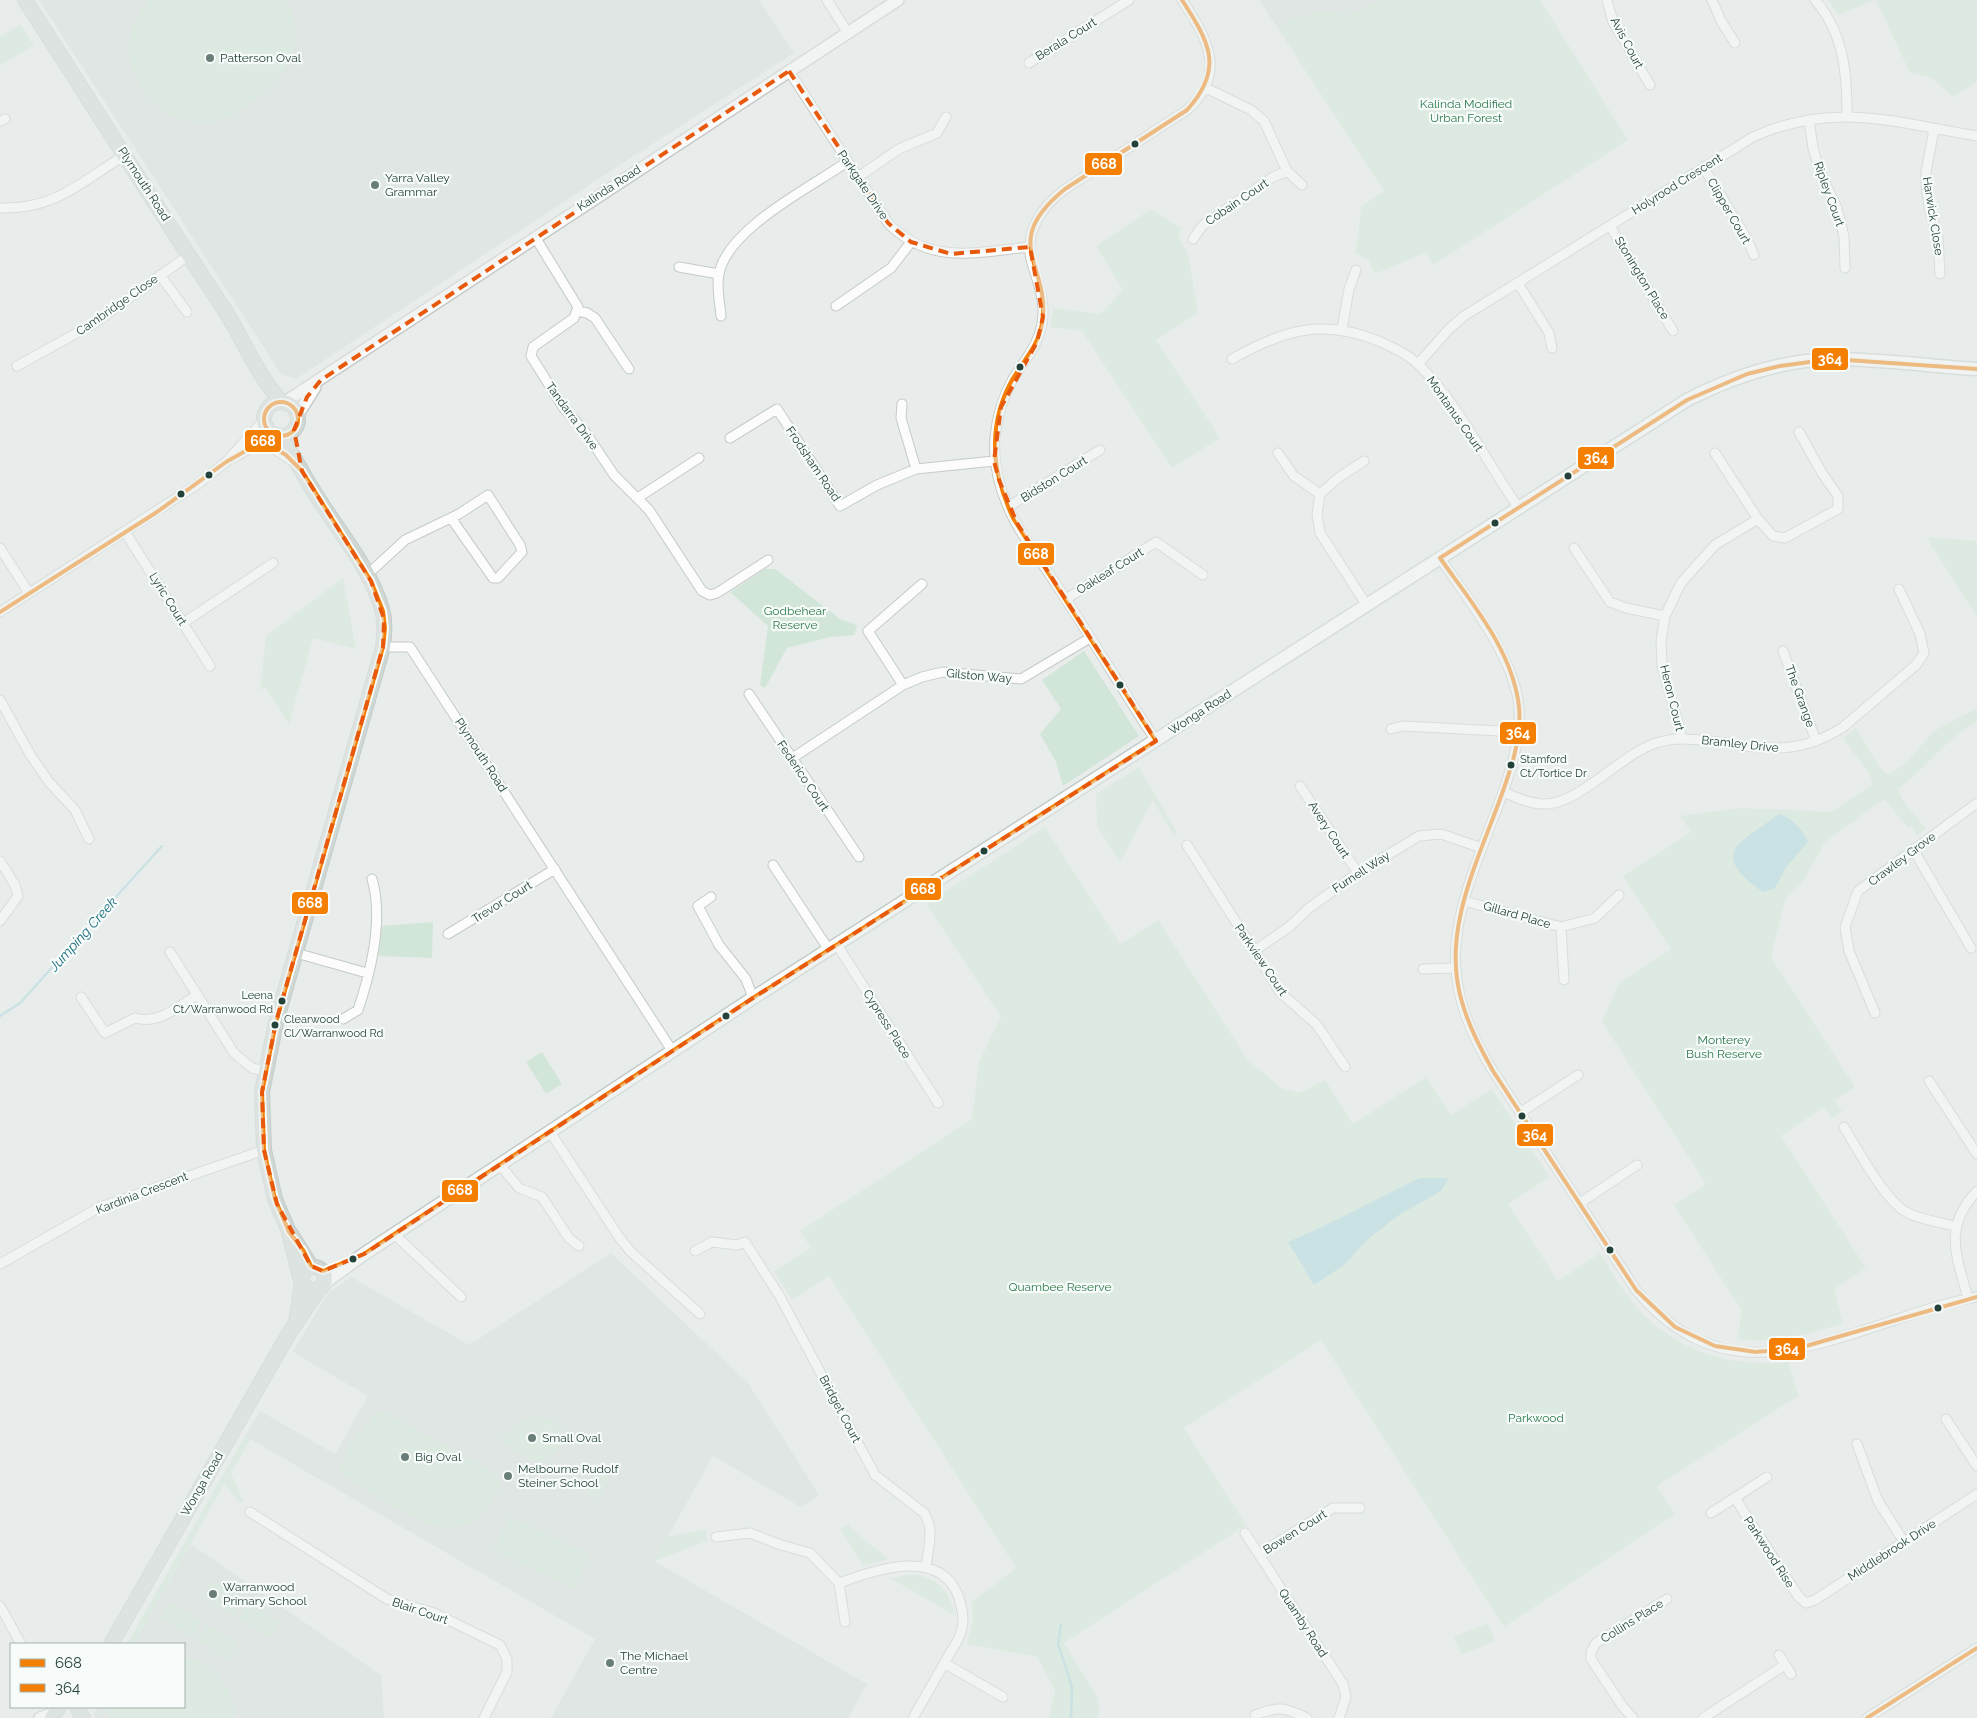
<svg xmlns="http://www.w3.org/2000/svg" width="1977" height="1718" viewBox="0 0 1977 1718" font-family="Raleway,sans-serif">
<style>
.built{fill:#d6dedb}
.green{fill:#d1e6d8}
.water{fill:#a9d4db}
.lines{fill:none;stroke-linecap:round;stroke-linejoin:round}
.stream{stroke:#a9d4db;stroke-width:2.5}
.minor-casing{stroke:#c5cac8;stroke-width:11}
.tertiary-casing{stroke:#c5cac8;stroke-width:14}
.secondary-casing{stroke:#c3cbc8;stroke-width:15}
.primary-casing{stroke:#c3ccc9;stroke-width:16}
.minor{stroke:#fcfcfc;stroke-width:9}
.tertiary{stroke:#fcfcfc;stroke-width:11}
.secondary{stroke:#fcfcfc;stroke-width:12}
.primary{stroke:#cfd7d5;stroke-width:14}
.bus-1-casing{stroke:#f7fbf9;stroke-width:8}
.bus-2-casing{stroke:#f7fbf9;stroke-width:8}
.bus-1{stroke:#f47f03;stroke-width:4}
.bus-2{stroke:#f47f03;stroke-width:4}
.marked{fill:none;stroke:#e8590c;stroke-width:4;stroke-dasharray:10 6;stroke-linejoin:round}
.poi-dot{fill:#697e78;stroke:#f7fbf9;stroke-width:2}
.bus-dot{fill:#24423a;stroke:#f7fbf9;stroke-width:2}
.labels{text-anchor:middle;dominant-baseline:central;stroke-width:4.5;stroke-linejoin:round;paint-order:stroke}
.bus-label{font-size:11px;fill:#24423a;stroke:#f7fbf9;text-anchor:start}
.street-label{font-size:12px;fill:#24423a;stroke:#f7fbf9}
.poi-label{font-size:12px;fill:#24423a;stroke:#f7fbf9;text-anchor:start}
.park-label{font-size:12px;fill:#2d7a4b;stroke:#f7fbf9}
.water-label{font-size:14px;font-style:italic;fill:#1c6f80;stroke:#f7fbf9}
.line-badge{stroke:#f7fbf9;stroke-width:2}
.badge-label{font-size:14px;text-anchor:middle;font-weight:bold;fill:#fff}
</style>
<rect width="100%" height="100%" fill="#e8edeb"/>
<!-- built -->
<path class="built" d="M39,0H759L794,53L609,172L296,379L281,374Z
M1259,0H1379L1351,15L1325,11L1294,18L1291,17L1279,30Z
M611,1253L748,1383L819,1495L801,1507L713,1456L654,1561L867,1684L848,1718H551L595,1639L245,1436L260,1411L335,1454L368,1396L293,1352L327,1294L351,1277L469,1345Z
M191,1544L381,1675L384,1718H95L94,1714L98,1707H184V1644H133Z"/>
<!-- green -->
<path class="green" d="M149,0H287C307,41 290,74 256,99C247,106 238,113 227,118C187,134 147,108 133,71C123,47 133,19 149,0Z
M1379,0H1540L1628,140L1433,265L1425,253L1375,274L1369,261L1356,253L1361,207L1384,191L1279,30L1291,17L1294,18L1325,11L1351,15Z
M1828,0H1875L1838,15Z
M1876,0H1977V82L1953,97L1930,77L1910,73Z
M20,24L34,45L0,66V37Z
M1151,209L1182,229C1175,237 1182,242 1186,250C1191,260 1195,300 1198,313L1156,340L1220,438L1172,468L1082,331L1051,327L1053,308L1100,314L1123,290L1096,246Z
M1926,537L1977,541V617Z
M765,569H775L840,619L857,625L854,635L830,637L787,648L765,688L760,685L768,626L730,592Z
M343,578L356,649L313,638L289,724L265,687L260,691L266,636Z
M1084,651L1139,736L1063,786L1056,762L1040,734L1061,709L1042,680Z
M1977,708V722C1946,738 1926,769 1898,789L1902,799L1926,829L1917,836L1912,826L1908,828L1884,799L1825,842L1804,880L1785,900L1771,957L1855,1087L1835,1100L1842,1111L1832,1118L1824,1107L1781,1136L1866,1268L1834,1289L1843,1324C1807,1334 1775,1344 1737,1339L1742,1311L1674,1205L1706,1184L1602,1022L1619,983L1671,949L1623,876L1691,832L1680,816L1742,808L1831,812L1873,784L1869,773L1843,738L1856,728L1879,766L1888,775L1905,764L1934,731Z
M1139,767L1177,833L1174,835L1153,800L1120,862L1097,826L1096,794Z
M1045,827L1120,944L1158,920L1247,1059L1281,1088L1299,1093L1325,1080L1353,1124L1426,1077L1451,1115L1492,1089L1550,1177L1508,1204L1558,1281L1600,1253C1613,1274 1625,1295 1642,1313C1681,1353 1734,1368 1789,1362L1798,1396L1657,1486L1675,1514L1504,1627L1321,1340L1184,1428L1246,1525L1064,1643L1099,1700L1098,1718H1049L1055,1690L1037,1657L967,1644L973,1621L972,1602L1016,1568L829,1276L792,1300L774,1271L811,1248L800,1231L972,1119L979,1062L1001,1017L926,904Z
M433,922L432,958L378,956L382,926Z
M542,1052L562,1084L546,1094L526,1062Z
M377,1412L389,1414L490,1470L498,1477L500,1488C489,1507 476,1526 451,1528C424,1529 361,1487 338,1471L350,1444Z
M539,1417L553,1420L562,1427C563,1446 557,1455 539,1462L526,1457L499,1440L525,1418Z
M245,1436L250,1439L231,1474L243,1500L240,1503L224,1484L134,1644H127Z
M596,1471L609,1478L599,1499L586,1492Z
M510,1516L590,1555L573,1589L493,1550Z
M848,1524L851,1529L889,1559L863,1565L840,1529Z
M706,1529L707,1541L654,1561L667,1537Z
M915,1574C937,1579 952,1592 954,1615L890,1578Z
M213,1581L244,1600L234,1616L203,1596Z
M171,1602L202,1622L193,1637L161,1618Z
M248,1602L279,1622L269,1637L238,1618Z
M1488,1623L1495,1641L1461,1655L1454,1637Z
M207,1625L238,1644L229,1660L198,1641Z
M184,1657C213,1664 236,1687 234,1718H111L107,1714V1707H184Z"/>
<!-- water -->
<path class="water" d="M1779,814C1793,818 1802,829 1808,842L1787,866L1775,888L1763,892C1707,853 1740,843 1779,814Z
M1420,1178H1449L1441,1191L1399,1215L1368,1239L1344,1265L1314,1285L1288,1242C1333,1223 1376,1199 1420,1178Z"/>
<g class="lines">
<!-- stream -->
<path class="stream" d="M0,1016L20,1003L162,846
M1061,1625L1058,1644L1072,1687L1071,1718"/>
<defs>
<path id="minor" d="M827,0L848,33
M1607,0L1613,22L1650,85
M1712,0L1721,21L1735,43
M1815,0C1844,33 1847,74 1847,115
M1029,63L1129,0
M789,71L888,223C930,266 977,252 1030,247
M1206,88L1251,110L1264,121L1287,171L1302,185
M1809,120L1813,148L1820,172L1837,208L1844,236L1845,268
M0,121L5,119
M1934,129L1926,172V185L1929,208L1938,238L1940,274
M1704,168L1746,237L1754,255
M858,177L899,149L937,133L946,117
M0,208C55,210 81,182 125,155
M1610,226L1673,331
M535,237L578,307L574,318L533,347L531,356L563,407L586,433L614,475L649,510L702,591L710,595L717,593L768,560
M1193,239L1202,226L1273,177L1287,171
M679,267L719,274
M160,275L187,312
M1518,283L1549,333L1552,348
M836,306L891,268L911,242
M577,311L587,313L595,318L629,369
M721,316C720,303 716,286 719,274C727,229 811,187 847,162
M1342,329L1349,289L1356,270
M1232,359C1285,329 1323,318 1381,342C1394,348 1409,355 1420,366C1459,405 1486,461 1518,507
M1418,364L1449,329L1464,316L1753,137C1834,100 1895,123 1977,136
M17,366L93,324L189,255
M902,404L901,418L916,469
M730,438L777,409L840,506L877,485L916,469L994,461
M263,441L292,461
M1278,453L1294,476L1320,494
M1715,453L1758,519L1773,536L1785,538L1838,509V496L1822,473L1799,432
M235,457L274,434
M1364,461L1338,478L1320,494L1317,515L1320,533L1366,604
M639,497L699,458
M1008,507L1100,450
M125,532L210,666
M0,548L29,593
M1574,548L1610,602L1626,608L1665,616
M1440,558C1467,598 1515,658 1519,707C1521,742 1510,774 1498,806C1458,910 1429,968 1493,1071L1636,1290C1738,1413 1854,1320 1977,1297
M367,575L405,540L459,514L488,495L520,545L522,552L498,578H493L451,518
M1066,599L1156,542L1203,575
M0,612L198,484L226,462L264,420
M183,623L273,563
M383,647H410L673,1052
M1783,651L1816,741
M903,685L868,631L922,584
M749,694L859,857
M0,700L31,756L49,782L75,810L89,839
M1391,729L1403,726L1518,732
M1682,738L1662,665L1661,641L1665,616L1681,583L1715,545L1758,519
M1156,741C1124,692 1094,642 1062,593C1044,565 1021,537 1008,507C998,484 993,461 995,437C997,417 1003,397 1013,379C1026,358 1042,341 1043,315C1044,297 1037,280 1032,263C1023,233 1042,206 1065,189L1187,110C1228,73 1207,38 1182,0
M791,759L903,685L922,677L943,672L1021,679L1090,638
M1300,786L1358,873
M1503,792C1516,797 1529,804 1543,804C1578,806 1621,754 1656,743C1674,737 1691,739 1709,741C1763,747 1793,758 1842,728L1916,665L1924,653L1920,634L1899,589
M1187,845L1281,993L1317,1025L1345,1067
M1913,849L1971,948
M0,861L15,885L18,896L0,921
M773,865L829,950
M711,897L698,906L719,945L746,979L753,998
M1464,901L1561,927L1595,918L1619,895
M1561,927L1564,980
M448,934L555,869
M837,945L938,1103
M1254,951L1289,927L1309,908L1358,873L1419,836L1441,834L1482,848
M170,952L234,1053L252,1068L265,1071
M296,953L367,973
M1423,969L1455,968
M81,997L105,1033L135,1018C158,1025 178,1007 197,995
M1875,1013L1849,951L1845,927L1858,891L1977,803
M343,1019L358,1010C371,971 384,919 372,879
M1929,1081L1977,1154
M1521,1112L1578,1075
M1844,1127C1858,1150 1884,1199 1906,1212C1921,1220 1939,1222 1955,1226
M550,1132L619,1237L630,1251L700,1314
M500,1165L519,1188L542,1197L569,1238L579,1246
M1580,1203L1637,1165
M394,1234L461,1297
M695,1251L712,1242L737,1245L745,1242L779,1295L875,1475L924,1513C935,1529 928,1548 926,1567
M0,1264L100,1207L264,1150
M1968,1299C1957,1256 1942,1228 1977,1191
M1946,1419L1977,1466
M1857,1444L1878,1501L1904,1542
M1735,1498L1798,1596L1806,1603L1815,1600L1977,1494
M250,1512L387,1599L434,1613L500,1645L507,1659V1672L484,1718
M1711,1513L1767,1477
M1245,1533L1343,1684L1346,1697L1339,1718
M716,1537L750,1533L781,1545L810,1553L839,1583L845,1622
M1259,1554L1333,1508H1360
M839,1583C876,1570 941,1546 959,1598C962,1609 965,1621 961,1632C959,1640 953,1648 949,1655C937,1676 925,1697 913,1718
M0,1606L21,1644
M1779,1655L1791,1674
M944,1663L1003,1697
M1255,1715C1279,1706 1284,1707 1307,1718
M1633,1718L1623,1707L1591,1659V1652L1596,1643L1667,1599
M1703,1718L1785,1665
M1867,1718L1977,1648"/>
<path id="tertiary" d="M285,402L898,0
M297,416L315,387
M40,1718L54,1713"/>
<path id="secondary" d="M324,1283L364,1254L753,998L1687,400C1732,377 1782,360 1833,359C1880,359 1929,366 1977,369"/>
<path id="primary" d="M25,0C90,101 154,203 220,303C242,335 255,373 282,402
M264 419a17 17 0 1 1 34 0a17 17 0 1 1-34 0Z
M278,435C292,451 300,469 311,487C335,527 369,565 382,609C386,622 384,635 383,647L276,1022L262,1092L264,1150L275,1199L289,1232L301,1281L305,1287L312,1291L322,1287C329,1275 321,1264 308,1267L301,1277
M291,1234L311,1266
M296,1321L302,1284
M111,1644L288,1335L319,1289
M77,1707L83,1718
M52,1718L59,1707"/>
</defs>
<!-- minor casing -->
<use href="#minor" class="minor-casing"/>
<!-- tertiary casing -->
<use href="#tertiary" class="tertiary-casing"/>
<!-- secondary casing -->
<use href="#secondary" class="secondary-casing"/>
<!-- primary casing -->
<use href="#primary" class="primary-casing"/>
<!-- minor -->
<use href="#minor" class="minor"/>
<!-- tertiary -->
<use href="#tertiary" class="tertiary"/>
<!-- secondary -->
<use href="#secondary" class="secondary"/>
<!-- primary -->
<use href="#primary" class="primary"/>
<defs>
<path id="bus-1" d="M264 419a17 17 0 1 1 34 0a17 17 0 1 1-34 0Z
M0,612L157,512L226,462L263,441L286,455L302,471L371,581L383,611L385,628L383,647L276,1022L262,1092L264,1150L275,1199L289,1232L303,1250L311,1266L323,1271L364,1254L753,998L1156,741
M1156,741L1013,518C992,473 987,425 1012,380C1023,361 1039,345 1042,323C1052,265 997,244 1065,189L1187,110C1225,68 1209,42 1182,0"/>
<path id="bus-2" d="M1440,558C1471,602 1513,651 1519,707C1522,739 1510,772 1499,802C1476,865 1441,934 1462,1002C1469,1027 1481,1049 1493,1071L1636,1290L1675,1327L1715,1346L1756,1352L1799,1348L1977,1297
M1440,558L1687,400L1747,374L1780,366L1832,359L1977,369
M1867,1718L1977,1648"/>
</defs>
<!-- bus-1 casing -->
<use href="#bus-1" class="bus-1-casing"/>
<!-- bus-2 casing -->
<use href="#bus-2" class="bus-2-casing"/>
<!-- bus-1 -->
<use href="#bus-1" class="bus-1"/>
<!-- bus-2 -->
<use href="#bus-2" class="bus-2"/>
</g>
<!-- marked area -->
<path d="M0 0H1977V1718H0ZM789,71L888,223L911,242L951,254L1030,247L1043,317L1037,342L1001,407L994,461L999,480L1017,523L1156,741L753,998L364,1254L323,1271L311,1266L277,1204L264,1150L262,1092L276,1022L383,647L384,619L371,581L302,471L294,430L307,397L321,380Z" fill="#e8edeb" fill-opacity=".55" fill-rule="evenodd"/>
<path class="marked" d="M789,71L888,223L911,242L951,254L1030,247L1043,317L1037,342L1001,407L994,461L999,480L1017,523L1156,741L753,998L364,1254L323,1271L311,1266L277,1204L264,1150L262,1092L276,1022L383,647L384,619L371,581L302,471L294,430L307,397L321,380Z"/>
<!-- markers -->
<g class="poi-dot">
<circle cx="210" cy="58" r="5"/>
<circle cx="375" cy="185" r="5"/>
<circle cx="532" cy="1438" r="5"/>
<circle cx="405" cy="1457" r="5"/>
<circle cx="508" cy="1476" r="5"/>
<circle cx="213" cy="1594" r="5"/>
<circle cx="610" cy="1663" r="5"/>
</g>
<g class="bus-dot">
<circle cx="1135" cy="144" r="4.5"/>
<circle cx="1020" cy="367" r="4.5"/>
<circle cx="209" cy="475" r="4.5"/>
<circle cx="1568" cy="476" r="4.5"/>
<circle cx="181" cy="494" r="4.5"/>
<circle cx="1495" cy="523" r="4.5"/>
<circle cx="1120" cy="685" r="4.5"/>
<circle cx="1511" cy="765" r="4.5"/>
<circle cx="984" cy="851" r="4.5"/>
<circle cx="282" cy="1001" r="4.5"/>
<circle cx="726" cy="1016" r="4.5"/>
<circle cx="275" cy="1025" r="4.5"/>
<circle cx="1522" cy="1116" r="4.5"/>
<circle cx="1610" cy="1250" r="4.5"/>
<circle cx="353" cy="1259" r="4.5"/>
<circle cx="1938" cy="1308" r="4.5"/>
</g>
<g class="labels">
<!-- bus labels -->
<g class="bus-label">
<text x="1520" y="759">Stamford<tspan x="1520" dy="14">Ct/Tortice Dr</tspan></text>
<text x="273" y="995" text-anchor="end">Leena<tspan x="273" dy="14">Ct/Warranwood Rd</tspan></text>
<text x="284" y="1019">Clearwood<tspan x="284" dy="14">Cl/Warranwood Rd</tspan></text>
</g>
<!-- street labels -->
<g class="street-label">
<text transform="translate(1066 39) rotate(-32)">Berala Court</text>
<text transform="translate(1627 43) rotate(62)">Avis Court</text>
<text transform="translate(144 184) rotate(57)">Plymouth Road</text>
<text transform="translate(1677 184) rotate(-32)">Holyrood Crescent</text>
<text transform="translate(863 185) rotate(56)">Parkgate Drive</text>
<text transform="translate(609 188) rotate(-33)">Kalinda Road</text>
<text transform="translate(1829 194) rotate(70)">Ripley Court</text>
<text transform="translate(1237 202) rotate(-34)">Cobain Court</text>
<text transform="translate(1729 211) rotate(60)">Clipper Court</text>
<text transform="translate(1933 216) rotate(81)">Harwick Close</text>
<text transform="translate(1642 278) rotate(59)">Stonington Place</text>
<text transform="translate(117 305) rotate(-35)">Cambridge Close</text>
<text transform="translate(1455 414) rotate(55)">Montanus Court</text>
<text transform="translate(572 416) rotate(54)">Tandarra Drive</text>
<text transform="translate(813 464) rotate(56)">Frodsham Road</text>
<text transform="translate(1054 479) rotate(-32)">Bidston Court</text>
<text transform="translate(1110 571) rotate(-32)">Oakleaf Court</text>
<text transform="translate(168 599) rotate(58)">Lyric Court</text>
<text transform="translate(979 676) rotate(5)">Gilston Way</text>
<text transform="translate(1800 696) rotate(70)">The Grange</text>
<text transform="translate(1672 698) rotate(76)">Heron Court</text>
<text transform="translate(1200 712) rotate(-33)">Wonga Road</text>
<text transform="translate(1740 744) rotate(6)">Bramley Drive</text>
<text transform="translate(481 755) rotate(57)">Plymouth Road</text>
<text transform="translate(803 776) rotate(56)">Federico Court</text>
<text transform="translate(1329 830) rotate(57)">Avery Court</text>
<text transform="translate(1902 859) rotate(-37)">Crawley Grove</text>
<text transform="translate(1361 872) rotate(-33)">Furnell Way</text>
<text transform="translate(502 902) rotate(-32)">Trevor Court</text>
<text transform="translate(1517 915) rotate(16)">Gillard Place</text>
<text transform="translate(1261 960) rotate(56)">Parkview Court</text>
<text transform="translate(887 1024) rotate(58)">Cypress Place</text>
<text transform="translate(142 1193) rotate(-21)">Kardinia Crescent</text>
<text transform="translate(840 1409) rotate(62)">Bridget Court</text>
<text transform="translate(202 1484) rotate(-60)">Wonga Road</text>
<text transform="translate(1295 1532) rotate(-32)">Bowen Court</text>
<text transform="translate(1892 1550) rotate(-33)">Middlebrook Drive</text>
<text transform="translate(1769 1552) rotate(57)">Parkwood Rise</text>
<text transform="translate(420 1611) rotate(19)">Blair Court</text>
<text transform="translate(1632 1621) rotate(-32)">Collins Place</text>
<text transform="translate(1303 1623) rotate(57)">Quamby Road</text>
</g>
<!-- poi labels -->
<g class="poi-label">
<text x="220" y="58">Patterson Oval</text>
<text x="385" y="178">Yarra Valley<tspan x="385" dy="14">Grammar</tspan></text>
<text x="542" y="1438">Small Oval</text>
<text x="415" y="1457">Big Oval</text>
<text x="518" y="1469">Melbourne Rudolf<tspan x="518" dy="14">Steiner School</tspan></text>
<text x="223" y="1587">Warranwood<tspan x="223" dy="14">Primary School</tspan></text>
<text x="620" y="1656">The Michael<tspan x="620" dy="14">Centre</tspan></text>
</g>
<!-- park labels -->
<g class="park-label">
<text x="1466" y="104">Kalinda Modified<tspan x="1466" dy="14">Urban Forest</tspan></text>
<text x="795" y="611">Godbehear<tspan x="795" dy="14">Reserve</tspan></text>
<text x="1724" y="1040">Monterey<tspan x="1724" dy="14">Bush Reserve</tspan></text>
<text x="1060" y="1287">Quambee Reserve</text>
<text x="1536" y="1418">Parkwood</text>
</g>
<!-- water labels -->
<g class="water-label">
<text transform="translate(83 934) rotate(-48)">Jumping Creek</text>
</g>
</g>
<g class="line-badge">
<rect x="1084" y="152" width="39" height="24" rx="5" fill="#f47f03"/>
<rect x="1811" y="347" width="38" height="24" rx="5" fill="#f47f03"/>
<rect x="244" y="429" width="38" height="24" rx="5" fill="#f47f03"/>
<rect x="1577" y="446" width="38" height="24" rx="5" fill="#f47f03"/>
<rect x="1017" y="542" width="38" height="24" rx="5" fill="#f47f03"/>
<rect x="1499" y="721" width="38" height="24" rx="5" fill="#f47f03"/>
<rect x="904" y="877" width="38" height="24" rx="5" fill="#f47f03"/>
<rect x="291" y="891" width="38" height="24" rx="5" fill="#f47f03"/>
<rect x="1516" y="1123" width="38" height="24" rx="5" fill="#f47f03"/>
<rect x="441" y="1179" width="38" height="24" rx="5" fill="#f47f03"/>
<rect x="1768" y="1337" width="38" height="24" rx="5" fill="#f47f03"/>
</g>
<g class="badge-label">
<text x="1104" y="169">668</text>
<text x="1830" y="364">364</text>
<text x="263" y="446">668</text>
<text x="1596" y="463">364</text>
<text x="1036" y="559">668</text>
<text x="1518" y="738">364</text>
<text x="923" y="894">668</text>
<text x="310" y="908">668</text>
<text x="1535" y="1140">364</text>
<text x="460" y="1195">668</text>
<text x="1787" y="1354">364</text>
</g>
<!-- legend -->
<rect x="10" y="1643" width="175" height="65" fill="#f7fbf9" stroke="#a3b1ad"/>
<rect x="20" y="1659" width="25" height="8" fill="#f47f03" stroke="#a3b1ad"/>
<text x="55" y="1668" font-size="15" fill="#24423a">668</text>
<rect x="20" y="1684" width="25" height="8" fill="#f47f03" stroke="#a3b1ad"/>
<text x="55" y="1693" font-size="15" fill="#24423a">364</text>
</svg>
